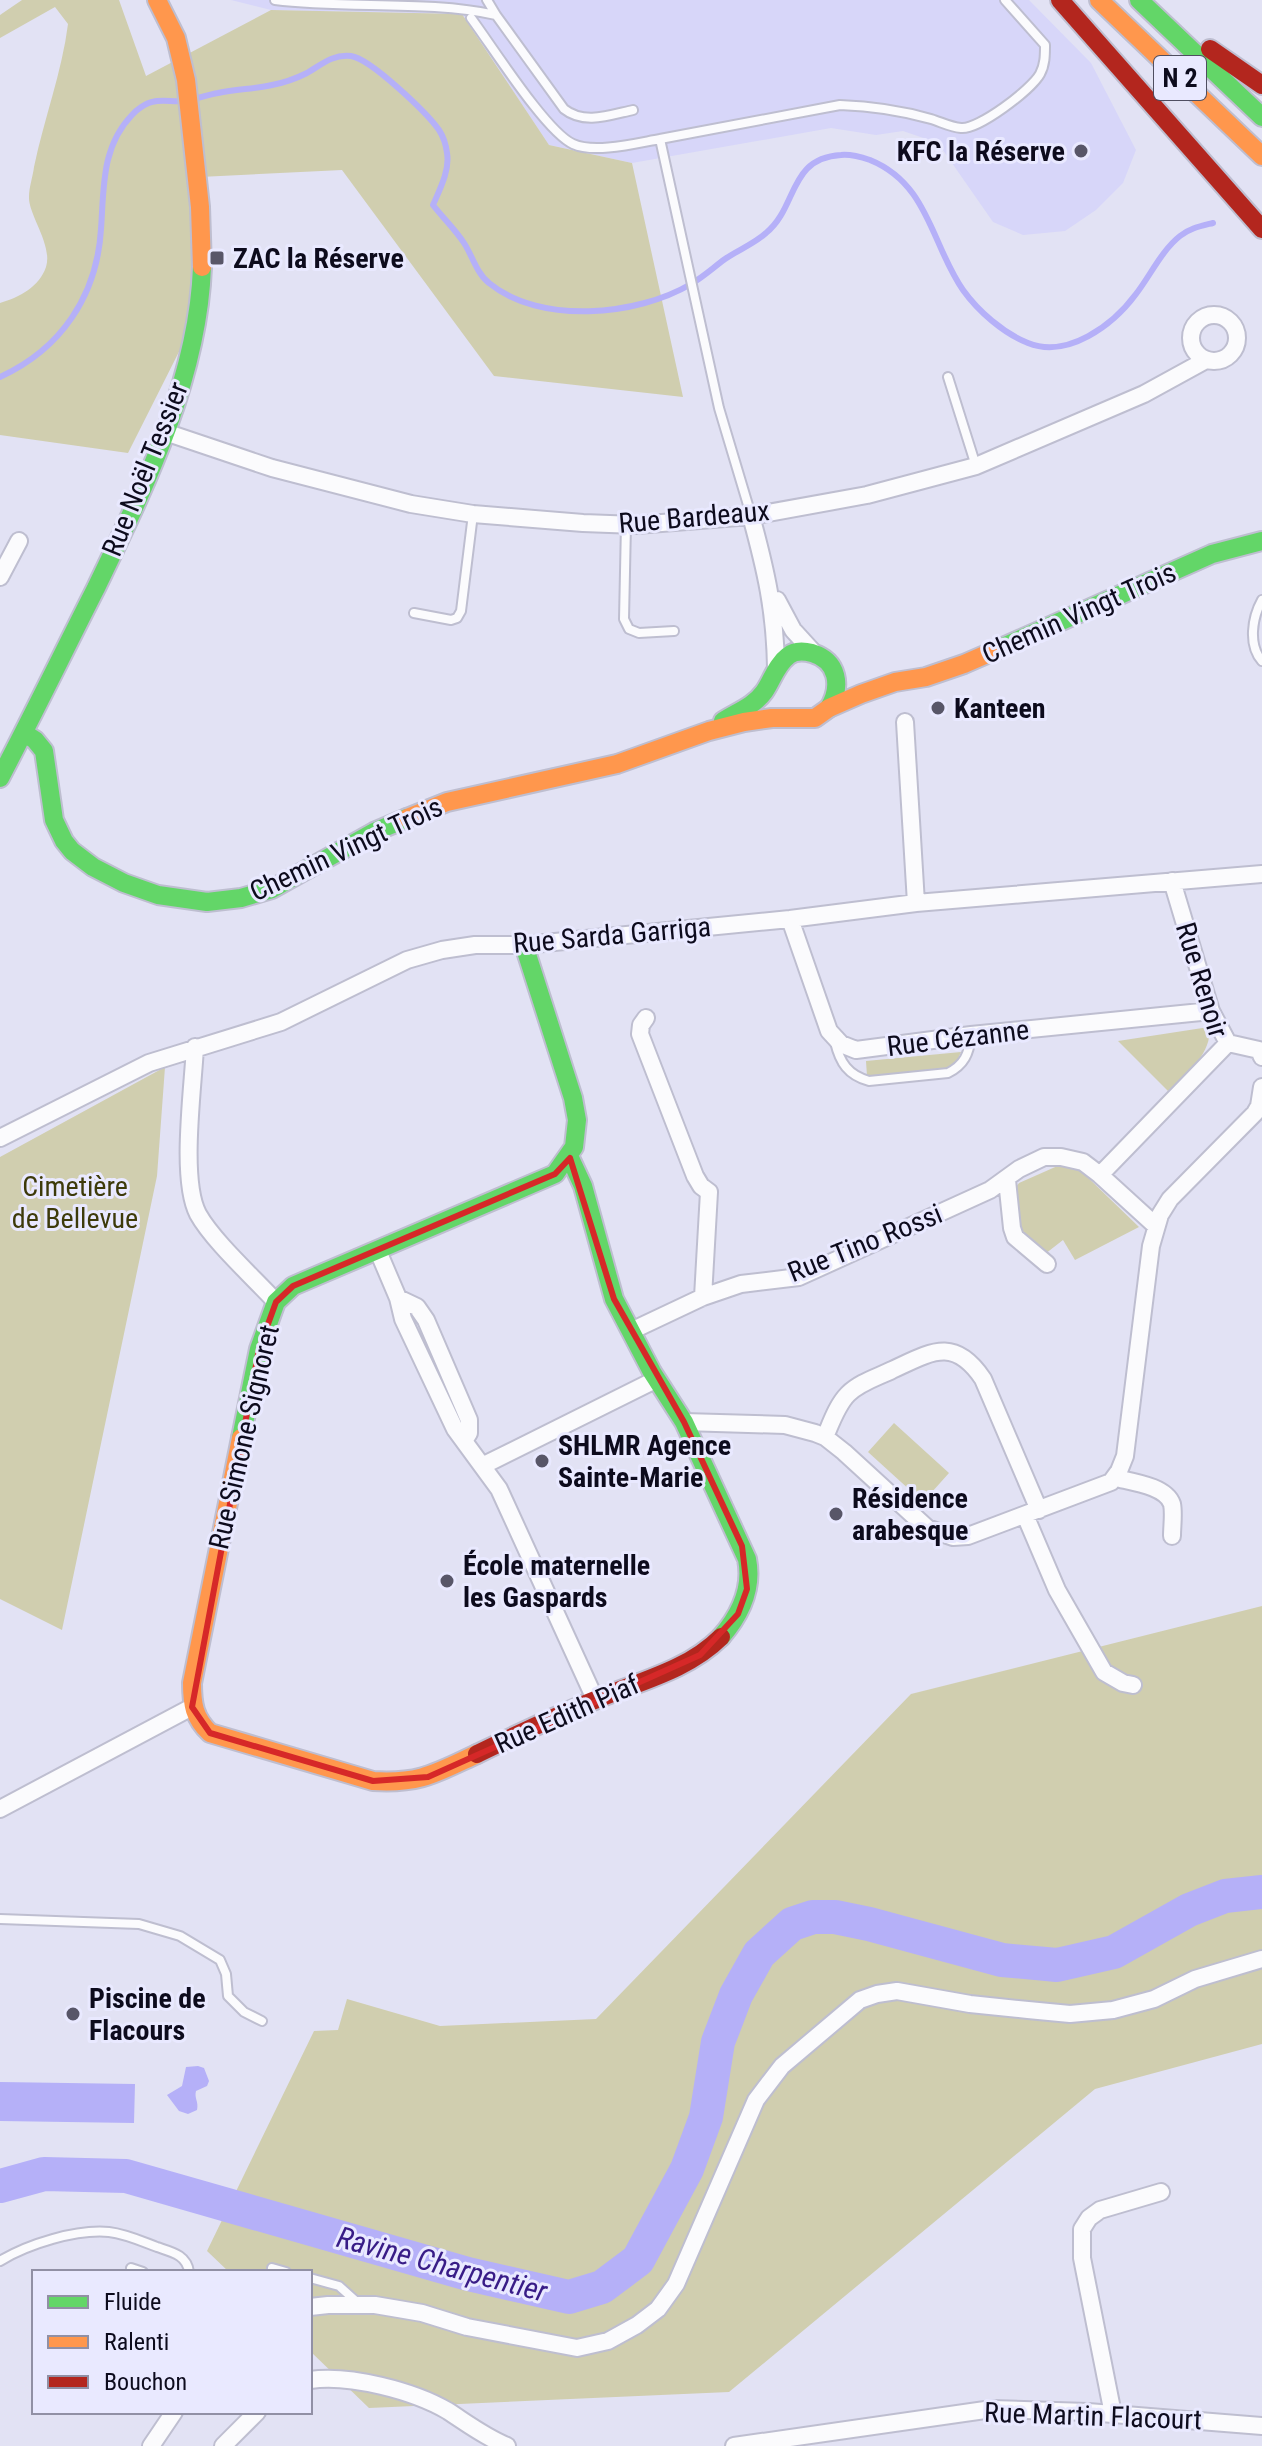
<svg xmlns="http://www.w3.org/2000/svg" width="1262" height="2446" viewBox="0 0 1262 2446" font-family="'Roboto Condensed',sans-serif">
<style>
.built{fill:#d7d6f9}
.green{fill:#d0ceaf}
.water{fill:#b5b0f8}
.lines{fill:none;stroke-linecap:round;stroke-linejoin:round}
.stream{stroke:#b5b0f8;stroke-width:6}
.river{stroke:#b5b0f8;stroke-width:34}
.lane-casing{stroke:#bebed0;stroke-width:12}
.street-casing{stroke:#bebed0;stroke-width:20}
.fast-casing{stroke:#bebed0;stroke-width:22}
.slow-casing{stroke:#bebed0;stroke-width:22}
.jam-casing{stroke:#bebed0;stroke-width:22}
.lane{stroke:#fbfbfd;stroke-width:8}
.street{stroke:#fbfbfd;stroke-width:16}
.fast{stroke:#63d668;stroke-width:18}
.slow{stroke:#ff974d;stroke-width:18}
.jam{stroke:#b3261e;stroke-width:18}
.marked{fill:none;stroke:#d62828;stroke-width:6;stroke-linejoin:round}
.poi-dot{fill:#585668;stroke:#e9e9ff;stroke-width:3}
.labels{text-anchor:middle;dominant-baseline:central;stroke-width:6;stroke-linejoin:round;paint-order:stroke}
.shield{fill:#e9e9ff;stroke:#4f4e61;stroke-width:2}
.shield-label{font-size:26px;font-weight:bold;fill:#0d0b1d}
.poi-label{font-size:28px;font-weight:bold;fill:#0d0b1d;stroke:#e9e9ff;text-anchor:start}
.street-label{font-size:28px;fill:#0d0b1d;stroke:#e9e9ff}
.park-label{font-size:28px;fill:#3d3a0a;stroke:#e9e9ff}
.water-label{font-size:30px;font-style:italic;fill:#381c87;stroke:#e9e9ff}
</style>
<rect width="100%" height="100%" fill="#e2e2f4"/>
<!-- built -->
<path class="built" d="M231,0H1029L1091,63L1136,150L1123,183L1096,210L1065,231L1023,235L993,222L938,143L903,131L876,135L831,128L632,163L549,145L462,14L271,10Z"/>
<!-- green -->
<path class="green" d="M22,0H119L146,76L271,10L462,14L549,145L632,163L683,397L494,376L342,170L200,177L196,318L128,453L0,435V303C20,297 39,287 46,267C53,245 28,214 29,197C29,187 33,176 34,167C44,119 62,72 68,24L55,7L0,38V15Z
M1209,1027C1213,1054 1185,1074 1168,1091L1118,1041Z
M961,1052L956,1063L948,1069L867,1076L866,1061Z
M165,1067L157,1176L62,1630L0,1599V1157Z
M1062,1164L1078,1168L1139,1227L1075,1260L1063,1240L1045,1254L1021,1230L1016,1187L1019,1183Z
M894,1423L949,1473L923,1502L868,1452Z
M1262,1606V2044L1095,2089L729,2392L369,2408L310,2351V2272H229L207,2251L314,2031L338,2030L347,1999L440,2026L596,2019L911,1694Z"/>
<!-- water -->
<path class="water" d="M198,2066L204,2068L209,2081L207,2086L196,2091C194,2098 199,2102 197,2110L188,2114L179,2111L167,2095L182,2086L186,2067Z
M0,2082L135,2084L134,2123L0,2121Z"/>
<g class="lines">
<!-- stream -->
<path class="stream" d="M0,377C61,349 97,296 101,229C104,189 101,147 132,115C136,110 146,103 152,102C161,99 173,102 183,101C195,100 206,95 218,93C236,89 255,89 272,85C283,83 297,78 307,73C321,65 332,54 351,56C371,59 427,113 439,130C443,136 446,145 447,153C450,170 440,189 433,205C443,218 455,229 464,243C472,255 477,274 489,283C540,325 637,316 691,284C703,277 714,267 725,259C738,250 754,244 766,233C798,207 788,158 841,155C851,154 861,157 870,160C929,184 931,244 963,290C978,311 1003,333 1028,343C1068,359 1113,325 1136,294C1150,276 1162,250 1180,236C1190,228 1201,226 1213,223"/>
<!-- river -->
<path class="river" d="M0,2186L44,2174L126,2176L468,2274L569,2297L602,2287L638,2260L687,2169L706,2117L718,2042L736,1995L759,1954L792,1924L813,1917H835L869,1924L1002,1960L1057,1965L1114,1952L1189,1910L1225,1896L1262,1892"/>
<defs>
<path id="lane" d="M275,0C346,9 428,0 496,15L564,109C584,125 610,115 633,110
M487,0L496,15
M471,18C492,46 546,132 573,144C595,154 637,143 660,139L719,408L751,515
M660,139L840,105C870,106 903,111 931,119C941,122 950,127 961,128C978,130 1031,90 1040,74C1045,65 1045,55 1045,45L1005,0
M948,377L976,466
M626,524L624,619L629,629L639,633L674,631
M1262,600C1252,618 1248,645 1262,661
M414,613L451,620L457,618L461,611L473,514
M835,1042C840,1063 848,1075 869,1081L948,1073C964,1065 969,1054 971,1036
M0,1919L139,1924L180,1936L220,1960L226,1974L228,1996L244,2012L262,2021
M0,2261C28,2244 76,2229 109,2232C126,2234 141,2241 157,2247C172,2252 187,2255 189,2272
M131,2268L143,2272
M272,2268L286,2272
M310,2278L339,2286L358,2303"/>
<path id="street" d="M1191 338a23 23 0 1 1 46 0a23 23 0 1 1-46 0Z
M165,432L272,468L411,504L473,514L583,523L636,525L751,516L867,495L976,466L1144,394L1206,360
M751,516C766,571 775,610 776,667
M0,577L19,541
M777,600L793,630L814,653
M905,722L916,903
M1172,881L1211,1011L1228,1043
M790,919L829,1031L841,1044L856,1050L971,1035L1211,1011
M646,1018L641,1025L640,1034L695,1176L701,1186L709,1192L703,1297
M1228,1043L1259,1050L1262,1057
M195,1047C193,1088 180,1180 198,1214C213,1241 254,1278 276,1302
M0,1138L149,1063L281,1022L407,960L442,950L475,945H524L790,919L916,903L1262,874
M1100,1175L1228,1043
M1007,1180L1012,1228L1015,1237L1047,1264
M378,1251L398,1298L403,1319L455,1429L499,1489L595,1699
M398,1298L417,1307L426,1320L469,1420V1433L464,1441
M631,1331L703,1297L741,1284L799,1277L990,1190L1019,1169L1044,1157H1061L1083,1162L1100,1175L1156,1226
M684,1422L785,1425L815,1433L825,1437L844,1452L927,1528L953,1537L968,1536L1111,1482L1119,1471L1125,1456L1151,1246L1160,1215L1170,1199L1255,1113L1259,1106L1262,1087
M825,1437C831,1423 837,1405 848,1394C860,1382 878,1377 892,1370C931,1352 954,1336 983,1379L1039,1510
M482,1466L657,1379
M1116,1478C1132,1482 1166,1486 1172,1504C1174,1513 1172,1526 1172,1536
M1025,1515L1057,1590L1104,1672L1123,1683L1133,1685
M0,1809L192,1707
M310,2307L328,2305H375L422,2313L467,2327L577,2348L608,2341L637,2325L658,2309L676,2284L756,2100L782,2066L860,2000L877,1994L897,1991L970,2004L1028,2010L1070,2014L1113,2010L1154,1999L1195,1979L1262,1959
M310,2380C349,2374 414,2391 448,2411C468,2424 485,2437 507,2446
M1113,2414L1082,2258V2229L1089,2218L1100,2210L1161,2192
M151,2446L174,2412
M223,2446L257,2412
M734,2446L992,2409L1088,2412L1262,2426"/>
<path id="fast" d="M1139,0L1262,117
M1003,647L1212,554L1262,541
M723,721C737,712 754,706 764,692C772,681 776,665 788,656C795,650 804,651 812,653C838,661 842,686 829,708
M24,733L35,740L44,751L54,820L64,841L72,851L93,867L124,883L158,895L207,902L241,898L272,889L374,832L407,818
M0,778C33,715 64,651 96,588C144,488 198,380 202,267
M570,1158L583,1186L614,1299L652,1372L684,1422L747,1559C753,1589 740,1615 721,1637
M241,1438L259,1349L276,1302L293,1286L555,1174L574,1147L577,1120L573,1098L524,945"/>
<path id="slow" d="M157,0L176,38L186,80L200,207L202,267
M1099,0L1262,156
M407,818L447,802L617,764L709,731L744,722L772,718H815L829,708L861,694L895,682L926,677L964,664L1003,647
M241,1438L192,1683C192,1704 194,1718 210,1733L373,1781C420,1784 436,1773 477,1754"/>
<path id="jam" d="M1060,0L1262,229
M1210,49L1262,85
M477,1754C516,1735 555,1716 595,1700C637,1682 687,1671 721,1637"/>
</defs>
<!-- lane casing -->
<use href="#lane" class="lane-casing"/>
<!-- street casing -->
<use href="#street" class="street-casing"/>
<!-- fast casing -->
<use href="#fast" class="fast-casing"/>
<!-- slow casing -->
<use href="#slow" class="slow-casing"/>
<!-- jam casing -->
<use href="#jam" class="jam-casing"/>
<!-- lane -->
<use href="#lane" class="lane"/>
<!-- street -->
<use href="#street" class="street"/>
<!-- fast -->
<use href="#fast" class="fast"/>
<!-- slow -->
<use href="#slow" class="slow"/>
<!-- jam -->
<use href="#jam" class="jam"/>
</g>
<!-- marked area -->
<path class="marked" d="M570,1158L614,1299L684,1422L742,1546L747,1589L738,1614L700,1655L428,1777L373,1781L210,1733L192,1707L259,1349L276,1302L293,1286L555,1174Z"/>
<!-- markers -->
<g class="poi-dot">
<circle cx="1081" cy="151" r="8"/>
<rect x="209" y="250" width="16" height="16" rx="4"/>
<circle cx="938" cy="708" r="8"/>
<circle cx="542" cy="1461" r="8"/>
<circle cx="836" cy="1514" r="8"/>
<circle cx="447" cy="1581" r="8"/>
<circle cx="73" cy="2014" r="8"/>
</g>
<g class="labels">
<!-- shield labels -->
<rect class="shield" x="1154" y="56" width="52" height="44" rx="6"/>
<g class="shield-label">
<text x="1180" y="78">N 2</text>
</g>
<!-- poi labels -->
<g class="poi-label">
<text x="1065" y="151" text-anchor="end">KFC la Réserve</text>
<text x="233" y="258">ZAC la Réserve</text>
<text x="954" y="708">Kanteen</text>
<text x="558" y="1445">SHLMR Agence<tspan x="558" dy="32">Sainte-Marie</tspan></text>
<text x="852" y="1498">Résidence<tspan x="852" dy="32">arabesque</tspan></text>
<text x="463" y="1565">École maternelle<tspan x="463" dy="32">les Gaspards</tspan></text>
<text x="89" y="1998">Piscine de<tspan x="89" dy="32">Flacours</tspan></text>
</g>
<!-- street labels -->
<g class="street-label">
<text transform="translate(145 469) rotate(-68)">Rue Noël Tessier</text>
<text transform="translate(694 517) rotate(-5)">Rue Bardeaux</text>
<text transform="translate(1079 613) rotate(-24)">Chemin Vingt Trois</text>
<text transform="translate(346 849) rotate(-25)">Chemin Vingt Trois</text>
<text transform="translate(612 935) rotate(-5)">Rue Sarda Garriga</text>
<text transform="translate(1202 980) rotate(73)">Rue Renoir</text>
<text transform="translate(958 1038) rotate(-7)">Rue Cézanne</text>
<text transform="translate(865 1243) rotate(-22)">Rue Tino Rossi</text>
<text transform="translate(244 1437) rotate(-77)">Rue Simone Signoret</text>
<text transform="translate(567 1714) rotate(-24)">Rue Edith Piaf</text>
<text transform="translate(1093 2416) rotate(2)">Rue Martin Flacourt</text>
</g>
<!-- park labels -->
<g class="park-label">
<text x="75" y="1186">Cimetière<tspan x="75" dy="32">de Bellevue</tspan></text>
</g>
<!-- water labels -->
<g class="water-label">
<text transform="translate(442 2264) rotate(15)">Ravine Charpentier</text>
</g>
</g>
<!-- legend -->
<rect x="32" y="2270" width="280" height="144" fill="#e9e9ff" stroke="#9190a5" stroke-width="2"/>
<rect x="48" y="2296" width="40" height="12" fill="#63d668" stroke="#9190a5" stroke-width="2"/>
<text x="104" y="2310" font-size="24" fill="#0d0b1d">Fluide</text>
<rect x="48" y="2336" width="40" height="12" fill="#ff974d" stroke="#9190a5" stroke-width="2"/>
<text x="104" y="2350" font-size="24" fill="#0d0b1d">Ralenti</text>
<rect x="48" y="2376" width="40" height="12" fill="#b3261e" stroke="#9190a5" stroke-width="2"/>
<text x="104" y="2390" font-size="24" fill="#0d0b1d">Bouchon</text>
</svg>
